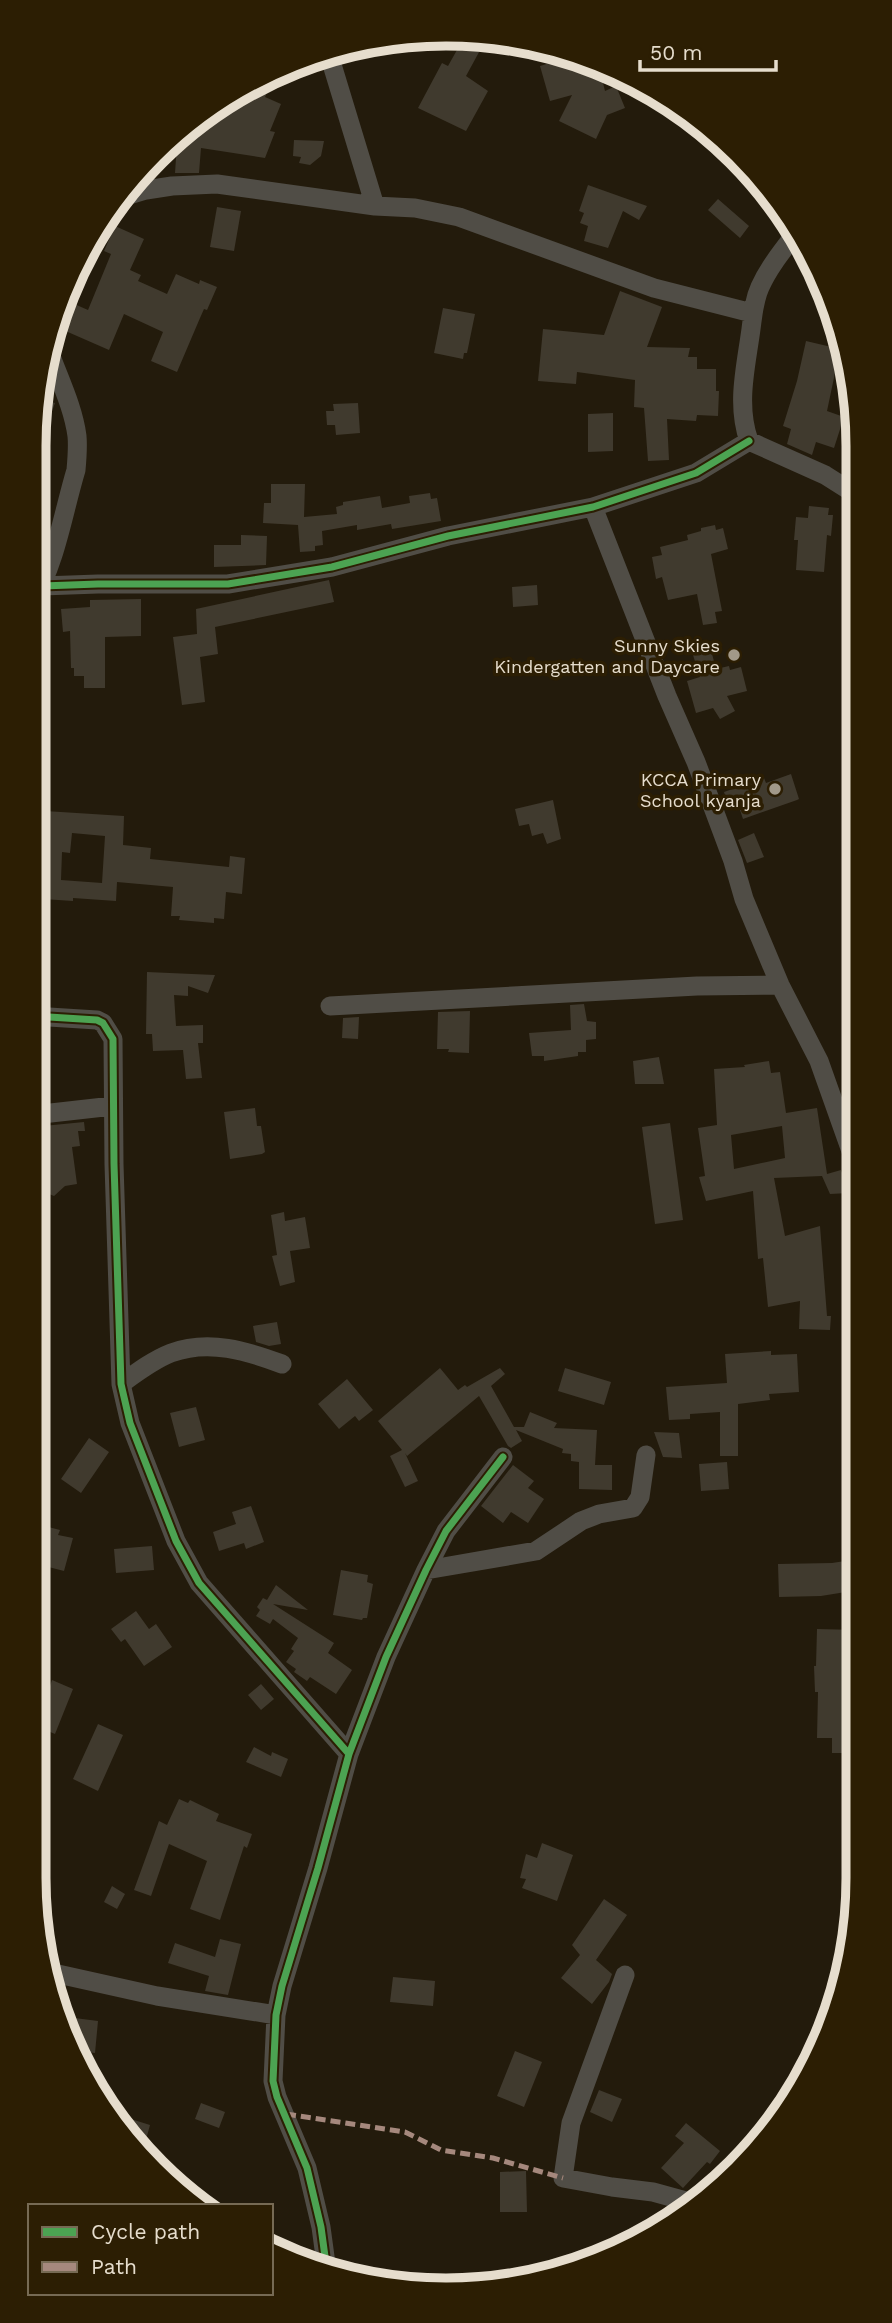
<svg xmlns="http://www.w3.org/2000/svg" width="892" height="2323" viewBox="0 0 892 2323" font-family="'Work Sans',sans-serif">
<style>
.building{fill:#403a2e;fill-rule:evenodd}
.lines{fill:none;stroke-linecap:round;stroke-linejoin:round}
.minor{stroke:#504d46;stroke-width:19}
.quiet{stroke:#a5887d;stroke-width:5;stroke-dasharray:10 5;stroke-linecap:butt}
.cycleway-casing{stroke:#2c1e03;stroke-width:11}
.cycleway{stroke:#4ca352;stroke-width:7}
.poi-dot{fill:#a29989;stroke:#2c1e03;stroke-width:2.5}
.labels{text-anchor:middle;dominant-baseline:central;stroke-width:7;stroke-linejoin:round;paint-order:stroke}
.poi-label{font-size:18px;fill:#e6ddcd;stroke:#2c1e03;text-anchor:end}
.rim{fill:none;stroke:#e6ddcd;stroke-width:9}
</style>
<rect width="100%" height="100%" fill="#231b0c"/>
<!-- building -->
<path class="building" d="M462,41L484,43L466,76L488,91L466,131L418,108L442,63L448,66Z
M559,60L560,65L580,60L592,65L594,73L600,71L605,91L616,86L625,108L607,115L596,139L559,121L572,95L550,101L540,66Z
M274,77L265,97L281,104L270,131L275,132L265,158L201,148L199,173H175L177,144L193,129L206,130L208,116L240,88Z
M294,140L324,141L321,156L310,165L299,163L301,157L293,156Z
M588,185L647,206L639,220L623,211L608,248L584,241L588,226L580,223L584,213L579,211Z
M718,199L749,226L740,238L708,210Z
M217,207L241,211L234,251L210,247Z
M115,226L144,239L130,270L141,275L138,281L167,294L176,274L199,284L200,280L217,287L207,310L204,309L200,318L177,372L151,361L163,332L124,314L109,350L61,329L72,303L88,310L111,254L104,251Z
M620,291L662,307L647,347L690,348L688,357H697V369H716V391H719L718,416L697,415L696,421L667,419L669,460L648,461L644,408L634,407L635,380L577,372L576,384L538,381L543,329L604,335Z
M443,308L475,314L467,353H464L463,359L434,353Z
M806,341L840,349L827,411L844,417L834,448L816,442L812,455L787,444L791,429L783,426L797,381Z
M40,398L55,403L40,444L34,443Z
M358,403L360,433L336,435L335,425H327L326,411H334L333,404Z
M613,413V451L588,452V414Z
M271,484H305L304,517L337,514L336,507L343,505V502L380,496L382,508L410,503L409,496L430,493L431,499L437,498L441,521L392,529L391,524L357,530V525L322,531L323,545L315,546V551L300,552L298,525L263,523L264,503H271Z
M809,506L829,508L828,515H833L831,536L827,535L824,572L796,570L798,540H794L796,517L808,518Z
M715,525L716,530L723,528L728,549L711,554L722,611L715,612L717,623L703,625L697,594L668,600L662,577L656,579L652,557L662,555L660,547L688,540L687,535L701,531V528Z
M241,535L267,536L266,565L214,567V545H241Z
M329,580L334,602L215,627L218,654L200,657L205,702L182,705L173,637L197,634L196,609Z
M537,585L538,605L513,607L512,587Z
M141,599V636L105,637V688H84V676H74V668H71L70,631L63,632L61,609L90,607V600Z
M711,650L716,669L729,666L730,670L741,667L747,691L727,696L735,711L720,719L713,708L696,713L687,681L700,677L693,655Z
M791,774L799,799L797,800L743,819L739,807L730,810L724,792L764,778L766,783Z
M553,800L561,839L547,844L543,833L532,836L529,824L519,826L515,809Z
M45,811L124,816L123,845L151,848L150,859L229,867L230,856L245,858L242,894L226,892L224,919L214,918V923L179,920L180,916H171L173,887L117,882L116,901L73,898V901L43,899L44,874L40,873L41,854L33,853V830H44ZM72,833L105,836L102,883L61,880L62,852L70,853Z
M754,833L764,857L747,863L738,840Z
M147,972L215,975L208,993L188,986V996L174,995L176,1026L203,1025V1043H198L202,1078L186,1079L183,1050L153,1051L152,1034H146Z
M584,1004L587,1021L596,1022V1039L586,1040V1052H578V1056L544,1061V1056H532L529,1033L571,1030L570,1005Z
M470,1011L469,1053L448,1052L449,1049H437L438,1012Z
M359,1017L358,1039L342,1038L343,1018Z
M659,1057L664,1084H635L633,1061Z
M769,1061L771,1073L780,1072L786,1113L817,1108L827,1174L841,1170L849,1193L830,1194L822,1176L774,1178L785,1236L820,1226L827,1316H831L830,1330L799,1329L800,1301L768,1307L763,1258L758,1259L753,1191L706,1201L699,1177L705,1176L698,1128L717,1125L714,1069L745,1067L744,1065ZM782,1126L785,1158L734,1169L731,1135Z
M255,1108L257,1126H261L265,1152L262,1154L230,1159L224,1112Z
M84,1122L85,1131H78L80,1146L72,1147L77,1184L65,1186L54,1196L44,1192L33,1198V1127Z
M670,1123L683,1220L655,1224L642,1127Z
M284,1212L285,1221L305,1217L310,1248L290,1251L295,1282L280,1286L272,1256L277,1255L271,1215Z
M277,1322L281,1344L269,1346L256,1342L253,1326Z
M771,1351V1355L797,1354L799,1392L769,1394L770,1400L738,1404V1456H720V1412L690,1414V1419L669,1420L666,1387L727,1383L725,1354Z
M440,1368L458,1390L465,1385L467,1387L500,1368L505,1374L491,1386L514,1427H524L530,1412L557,1423L554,1428L597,1430L595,1465H612V1490L579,1489V1462L571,1461V1454L562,1453L563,1449L516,1430L522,1441L511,1448L508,1446L479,1396L407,1456L405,1453L418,1481L405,1487L390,1456L402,1450L378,1421Z
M565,1368L611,1382L604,1405L558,1391Z
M347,1379L373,1410L359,1421L355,1416L339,1429L318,1404Z
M196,1407L205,1440L179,1447L170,1413Z
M654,1432L679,1433L682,1458L663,1457Z
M89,1438L109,1452L81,1493L61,1479Z
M727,1462L729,1489L701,1491L699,1464Z
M513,1465L534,1481L528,1488L544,1499L528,1523L511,1512L503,1523L481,1506Z
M251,1506L264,1542L246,1549L244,1543L219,1551L213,1532L236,1524L232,1512Z
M33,1523L60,1530L58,1535L73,1538L64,1571L33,1563Z
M152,1546L154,1570L116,1573L114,1549Z
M858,1559V1590L821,1596L779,1597L778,1564L832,1563Z
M341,1570L368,1575L367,1582L373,1584L367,1618H363L362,1620L333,1615Z
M276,1585L308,1610L273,1604L334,1643L328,1653L352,1670L336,1694L310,1677L307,1681L294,1672L296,1669L286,1662L294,1651L291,1649L298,1638L273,1619L270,1624L256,1616L260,1610L257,1607L263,1598L267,1600Z
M136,1611L149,1629L156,1624L172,1647L144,1666L125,1639L121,1642L111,1629Z
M817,1629L858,1630V1691H853L851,1753H832V1738H817L818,1692H815L814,1666H816Z
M52,1680L73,1689L55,1734L34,1725L42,1707L34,1704L41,1686L49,1689Z
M261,1684L274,1699L261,1710L248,1695Z
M98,1724L123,1735L98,1791L73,1779Z
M254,1747L271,1756L272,1752L288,1759L281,1777L246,1762Z
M179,1799L188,1803L190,1800L219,1814L216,1821L252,1834L247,1848L244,1846L220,1920L190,1909L207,1861L169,1844L151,1896L134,1890L159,1821L167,1825Z
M542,1843L573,1855L557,1901L522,1888L526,1879L520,1878L526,1854L537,1858Z
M112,1886L125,1894L117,1909L104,1902Z
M604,1899L627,1915L596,1960L612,1974L609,1982L592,2004L561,1978L580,1955L572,1945Z
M220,1939L241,1944L228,1995L205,1991L209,1976L168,1963L175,1943L215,1957Z
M393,1977L435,1981L433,2006L390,2002Z
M59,2016L98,2021L95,2053L79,2051Z
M515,2051L542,2062L524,2107L497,2096Z
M599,2090L622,2099L612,2122L590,2112Z
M201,2103L225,2112L219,2128L195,2119Z
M115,2114L150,2125L142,2154L135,2149Z
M686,2123L720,2151L710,2164L707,2162L683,2188L661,2168L684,2143L675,2136Z
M526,2171L527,2212H500V2172Z"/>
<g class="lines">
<!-- minor -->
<path class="minor" d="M330,58L375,206
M116,199L146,190L172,186L217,184L375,206L415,208L459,217L654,288L752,313
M796,233C783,250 769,267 760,287C754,300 753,314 751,329C746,367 736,404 749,441L825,475L855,494
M593,507L667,696L696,762L733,861L744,899L780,985L819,1061L857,1168
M42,586L98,584H228L332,567L448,536L593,507L696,473L749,441
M33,601C56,562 63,513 76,470C77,459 78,447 77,436C73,405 57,375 47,345
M330,1006L697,986L780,985
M33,1016L97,1020L103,1023L113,1039L114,1164L121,1384L130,1423L176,1541L199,1583L349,1754
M33,1115L113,1106
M121,1384C136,1373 153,1360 171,1353C209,1339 247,1351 282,1364
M426,1570L536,1551L581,1521L599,1514L633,1508L640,1497L646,1455
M49,1972L157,1996L276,2015
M625,1975L571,2123L563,2178L612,2187L653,2192L693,2203
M326,2264L321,2227L307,2168L277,2097L273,2081L276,2015L282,1986L318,1868L349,1754L386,1657L426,1570L446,1531L503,1457"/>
<!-- quiet -->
<path class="quiet" d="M286,2114L405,2132L441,2150L493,2158L563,2178"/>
<defs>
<path id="cycleway" d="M42,586L98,584H228L332,567L448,536L593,507L696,473L749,441
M33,1016L97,1020L103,1023L113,1039L114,1164L121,1384L130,1423L176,1541L199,1583L349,1754
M326,2264L321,2227L307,2168L277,2097L273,2081L276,2015L282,1986L318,1868L349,1754L386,1657L426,1570L446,1531L503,1457"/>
</defs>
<!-- cycleway casing -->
<use href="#cycleway" class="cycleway-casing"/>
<!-- cycleway -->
<use href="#cycleway" class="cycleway"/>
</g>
<!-- markers -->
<g class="poi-dot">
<circle cx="734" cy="655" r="7"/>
<circle cx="775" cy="789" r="7"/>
</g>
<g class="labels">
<!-- poi labels -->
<g class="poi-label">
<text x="720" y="645">Sunny Skies<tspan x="720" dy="21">Kindergatten and Daycare</tspan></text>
<text x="761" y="779">KCCA Primary<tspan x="761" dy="21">School kyanja</tspan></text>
</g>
</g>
<!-- crop -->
<path d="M0 0H892V2323H0ZM446 46H446A400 400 0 0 1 846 446V1878A400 400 0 0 1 446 2278H446A400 400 0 0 1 46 1878V446A400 400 0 0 1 446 46Z" fill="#2c1e03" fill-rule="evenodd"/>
<path class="rim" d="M446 46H446A400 400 0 0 1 846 446V1878A400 400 0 0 1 446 2278H446A400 400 0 0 1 46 1878V446A400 400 0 0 1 446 46Z"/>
<!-- legend -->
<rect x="28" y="2204" width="245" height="91" fill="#2c1e03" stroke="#766a54" stroke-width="2"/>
<rect x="42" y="2227" width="35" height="10" fill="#4ca352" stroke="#766a54" stroke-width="2"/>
<text x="91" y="2239" font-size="21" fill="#e6ddcd">Cycle path</text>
<rect x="42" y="2262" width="35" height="10" fill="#a5887d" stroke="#766a54" stroke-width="2"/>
<text x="91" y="2274" font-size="21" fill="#e6ddcd">Path</text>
<!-- scale -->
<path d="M640 60v10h136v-10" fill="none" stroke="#e6ddcd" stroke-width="3.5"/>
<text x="650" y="60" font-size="21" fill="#e6ddcd" stroke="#2c1e03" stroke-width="5" paint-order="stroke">50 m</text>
</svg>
